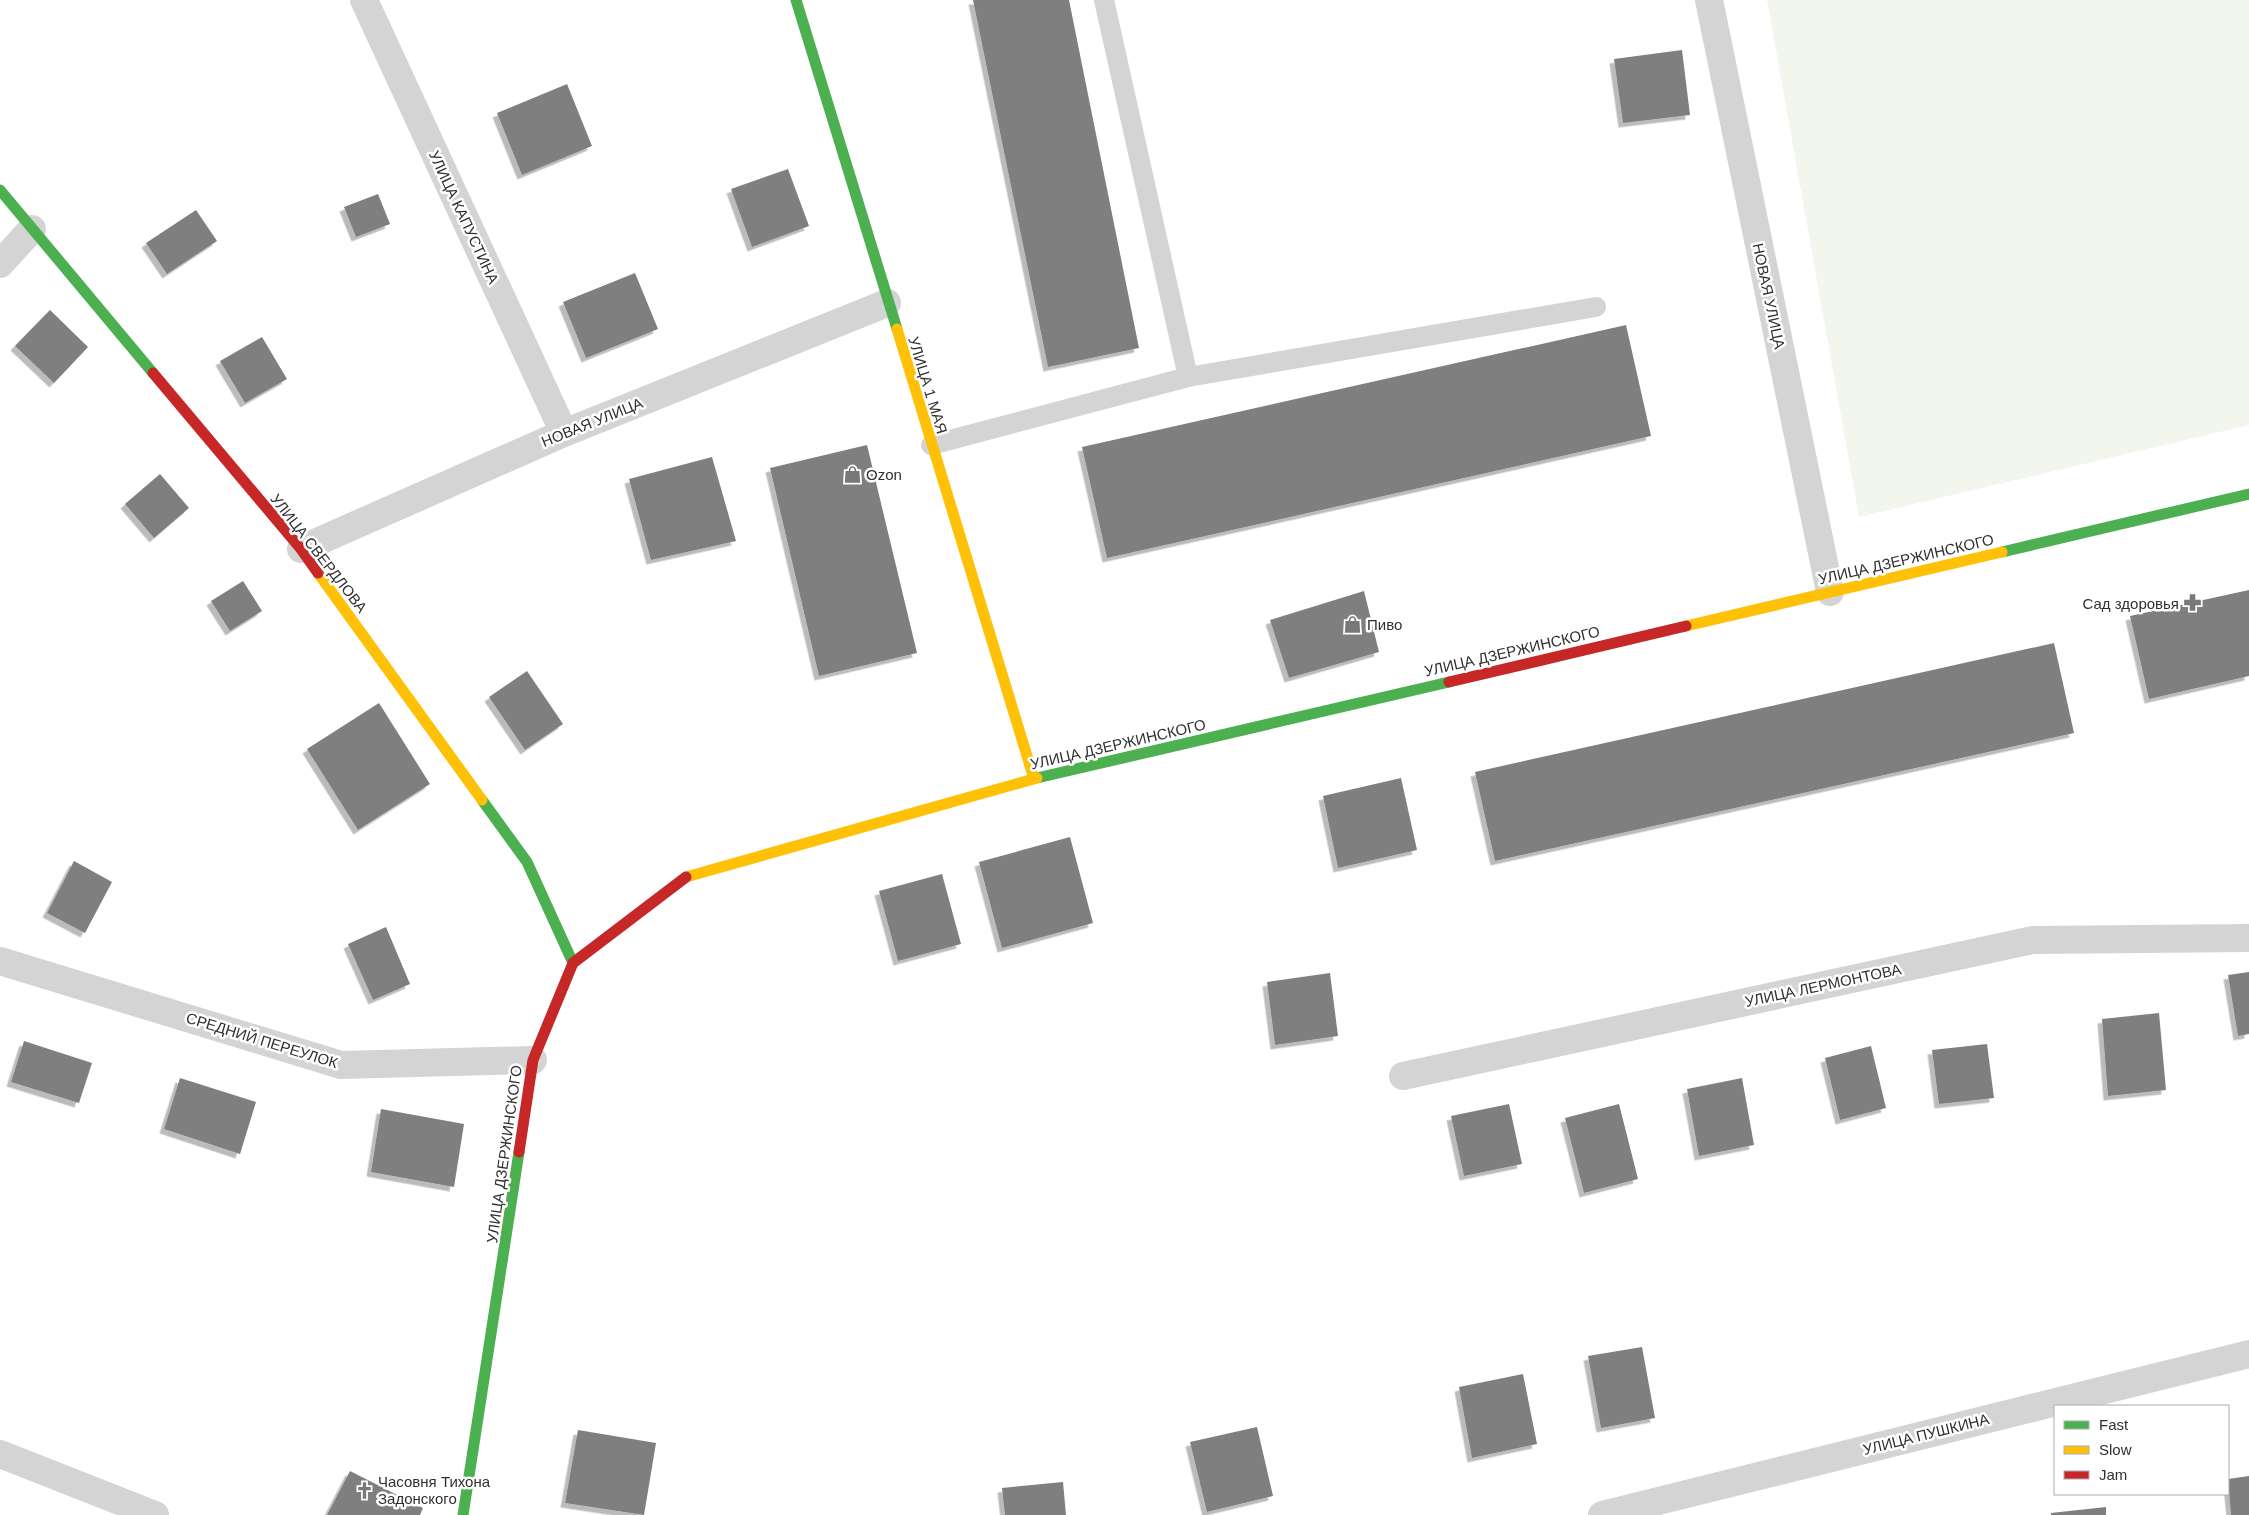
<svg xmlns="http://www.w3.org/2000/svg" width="2249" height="1515" viewBox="0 0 2249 1515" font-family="Helvetica,sans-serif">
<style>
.green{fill:#f2f6ed}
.building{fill:#7f7f7f;filter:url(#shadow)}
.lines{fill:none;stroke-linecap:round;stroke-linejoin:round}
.lane{stroke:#d4d4d4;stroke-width:20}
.street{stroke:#d4d4d4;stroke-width:28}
.fast{stroke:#4caf50;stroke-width:11}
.slow{stroke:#ffc107;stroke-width:11}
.jam{stroke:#c62828;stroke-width:11}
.labels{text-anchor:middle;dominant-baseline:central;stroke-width:5;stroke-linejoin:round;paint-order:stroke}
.street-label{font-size:15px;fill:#303030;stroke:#fff}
.poi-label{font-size:15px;fill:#303030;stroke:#fff;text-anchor:start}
</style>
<defs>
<filter id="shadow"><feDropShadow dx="-4.5" dy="4.5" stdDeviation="0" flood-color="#0004"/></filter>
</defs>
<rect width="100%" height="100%" fill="#fff"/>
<!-- green -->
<path class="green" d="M1767,0H2249V425L1859,517Z"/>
<!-- building -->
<path class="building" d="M973,0H1069L1139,348L1048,367Z
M1682,50L1690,115L1623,123L1614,59Z
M567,84L592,146L522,175L497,113Z
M788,169L809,226L752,247L731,189Z
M378,194L390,224L356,237L344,207Z
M196,210L217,241L167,274L146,243Z
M635,273L658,329L586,358L563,302Z
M50,310L88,347L54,383L15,346Z
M1626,325L1651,436L1107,558L1082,447Z
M262,337L287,379L245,403L220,361Z
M867,445L917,653L819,676L770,468Z
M712,457L736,541L651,560L629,479Z
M160,474L189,508L154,538L125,504Z
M243,581L262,611L230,631L211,601Z
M2249,590V676L2149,699L2130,616Z
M1364,591L1379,652L1289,678L1270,620Z
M2054,643L2074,733L1495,861L1475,772Z
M527,671L563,724L525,750L489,697Z
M379,703L430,784L358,830L307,749Z
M1401,778L1417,850L1338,868L1323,796Z
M1070,837L1093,923L1002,948L979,862Z
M74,861L112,882L85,933L47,913Z
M942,874L961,944L898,961L879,891Z
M386,927L410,984L373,1000L348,944Z
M2249,972V1034L2238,1036L2228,975Z
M1330,973L1338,1036L1275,1045L1267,982Z
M2159,1013L2166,1090L2108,1096L2102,1019Z
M24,1041L92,1063L79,1103L11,1082Z
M1987,1044L1994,1098L1939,1104L1932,1050Z
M1871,1046L1886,1108L1840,1120L1825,1058Z
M180,1078L256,1102L240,1154L164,1129Z
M1742,1078L1754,1145L1699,1156L1687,1089Z
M1509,1104L1522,1164L1464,1176L1451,1116Z
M1619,1104L1638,1179L1584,1193L1565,1118Z
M381,1109L464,1124L454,1187L371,1172Z
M1642,1347L1655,1418L1601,1428L1588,1356Z
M1523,1374L1537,1444L1472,1458L1459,1387Z
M1257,1427L1273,1496L1207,1512L1190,1442Z
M578,1430L656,1443L644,1515L565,1503Z
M350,1471L423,1508L420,1515H327Z
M2249,1476V1515H2231L2228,1479Z
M1063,1482L1066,1515H1005L1002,1488Z
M2106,1507V1515H2051V1513Z"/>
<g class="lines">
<!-- lane -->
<path class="lane" d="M1104,0L1188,377
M931,445L1188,377L1596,307"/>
<!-- street -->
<path class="street" d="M364,0L564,433
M1709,0L1830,592
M0,264L32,229
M301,549L564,433L887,303
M0,961L341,1065L533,1060
M1403,1076L2033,940L2249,938
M0,1454L155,1515
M1602,1515L2249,1354"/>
<!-- fast -->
<path class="fast" d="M796,0L897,329
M0,190L153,373
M2002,552L2249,494
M1037,778L1449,682
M482,800L527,862L573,963
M463,1515L519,1152"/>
<!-- slow -->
<path class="slow" d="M897,329L1034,779
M318,573L482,800
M1686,626L2002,552
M686,877L1037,778"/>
<!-- jam -->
<path class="jam" d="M153,373L301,549L318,573
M1449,682L1686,626
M519,1152L533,1060L573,963L686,877"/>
</g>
<!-- icons -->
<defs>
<symbol id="shop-bare" viewBox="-9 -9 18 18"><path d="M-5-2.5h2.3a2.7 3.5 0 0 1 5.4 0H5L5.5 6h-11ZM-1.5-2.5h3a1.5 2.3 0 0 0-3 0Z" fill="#787878" stroke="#fff" stroke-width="2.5" paint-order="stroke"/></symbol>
<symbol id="pharmacy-bare" viewBox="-9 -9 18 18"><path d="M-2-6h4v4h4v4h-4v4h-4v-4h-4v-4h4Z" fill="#787878" stroke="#fff" stroke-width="2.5" paint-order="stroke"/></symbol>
<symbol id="church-bare" viewBox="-9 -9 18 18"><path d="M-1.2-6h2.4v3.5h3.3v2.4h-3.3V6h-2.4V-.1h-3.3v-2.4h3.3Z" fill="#787878" stroke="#fff" stroke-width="2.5" paint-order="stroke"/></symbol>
</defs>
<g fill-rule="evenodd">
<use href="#shop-bare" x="840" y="462" width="25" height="25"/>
<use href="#pharmacy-bare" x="2180" y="590" width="25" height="25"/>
<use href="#shop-bare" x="1340" y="612" width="25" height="25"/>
<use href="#church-bare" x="352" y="1478" width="25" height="25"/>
</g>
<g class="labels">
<!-- street labels -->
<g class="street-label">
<text transform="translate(464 217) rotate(65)">УЛИЦА КАПУСТИНА</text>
<text transform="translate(1769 296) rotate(78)">НОВАЯ УЛИЦА</text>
<text transform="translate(928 385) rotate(73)">УЛИЦА 1 МАЯ</text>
<text transform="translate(592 422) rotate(-22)">НОВАЯ УЛИЦА</text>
<text transform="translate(319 553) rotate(52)">УЛИЦА СВЕРДЛОВА</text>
<text transform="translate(1906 559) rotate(-13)">УЛИЦА ДЗЕРЖИНСКОГО</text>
<text transform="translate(1512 651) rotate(-13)">УЛИЦА ДЗЕРЖИНСКОГО</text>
<text transform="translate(1118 744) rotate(-13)">УЛИЦА ДЗЕРЖИНСКОГО</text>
<text transform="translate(1823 985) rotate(-12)">УЛИЦА ЛЕРМОНТОВА</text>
<text transform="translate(262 1040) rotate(17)">СРЕДНИЙ ПЕРЕУЛОК</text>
<text transform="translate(504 1154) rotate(-82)">УЛИЦА ДЗЕРЖИНСКОГО</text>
<text transform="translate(1926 1434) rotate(-14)">УЛИЦА ПУШКИНА</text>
</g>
<!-- poi labels -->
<g class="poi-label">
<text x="866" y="474">Ozon</text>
<text x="2179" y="603" text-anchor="end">Сад здоровья</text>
<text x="1367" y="624">Пиво</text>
<text x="378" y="1481">Часовня Тихона<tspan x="378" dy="17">Задонского</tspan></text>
</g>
</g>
<!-- legend -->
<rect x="2054" y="1405" width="175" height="90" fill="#ffffff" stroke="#acacac"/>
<rect x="2064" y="1421" width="25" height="8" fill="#4caf50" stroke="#acacac"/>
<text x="2099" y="1430" font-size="15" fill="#303030">Fast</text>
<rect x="2064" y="1446" width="25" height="8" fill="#ffc107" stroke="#acacac"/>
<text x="2099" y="1455" font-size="15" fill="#303030">Slow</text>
<rect x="2064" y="1471" width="25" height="8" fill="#c62828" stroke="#acacac"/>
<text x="2099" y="1480" font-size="15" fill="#303030">Jam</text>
</svg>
